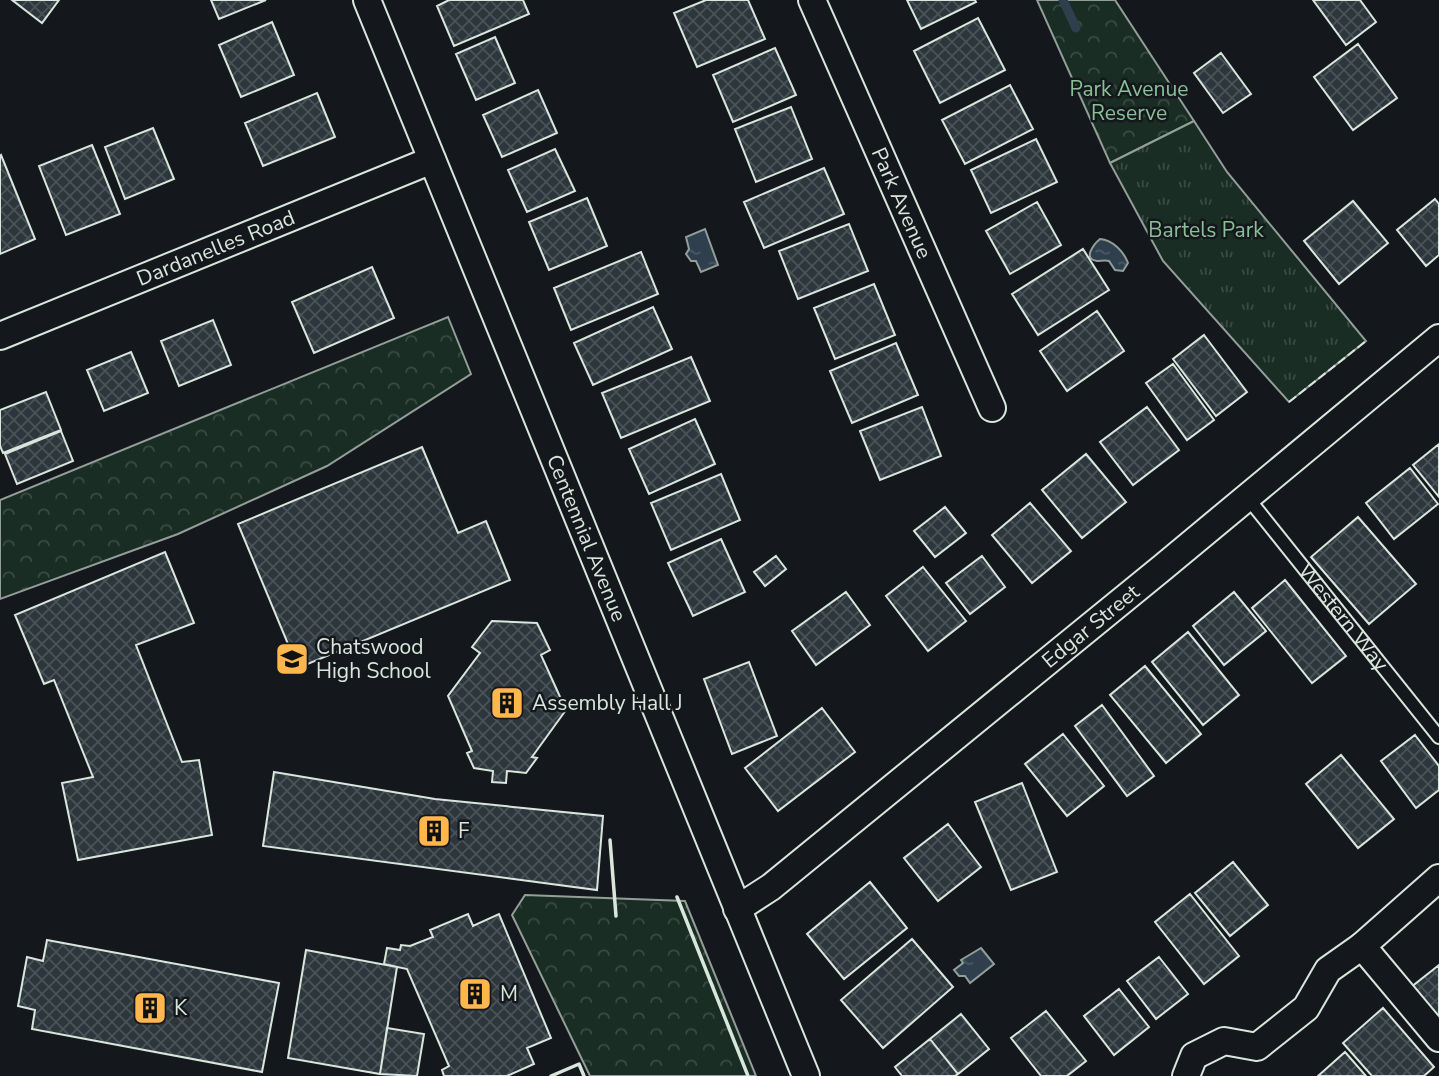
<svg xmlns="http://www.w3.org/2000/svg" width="1439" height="1076" viewBox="0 0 1439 1076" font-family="'Nunito Sans',sans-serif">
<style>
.forest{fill:url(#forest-crowns);stroke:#939e99;stroke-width:2}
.park{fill:url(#park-tufts);stroke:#939e99;stroke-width:2}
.water{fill:url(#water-ripples);stroke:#939e99;stroke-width:2}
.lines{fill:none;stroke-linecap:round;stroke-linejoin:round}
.stream{stroke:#2f3f4d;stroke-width:9}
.building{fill:url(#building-cross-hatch);stroke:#d8e6dc;stroke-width:2}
.service-casing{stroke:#d8e6dc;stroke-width:16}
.minor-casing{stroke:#d8e6dc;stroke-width:30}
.service{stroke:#14181c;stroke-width:12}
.minor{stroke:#14181c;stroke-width:26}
.fence{stroke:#d8e6dc;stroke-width:2;stroke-dasharray:9 3.5;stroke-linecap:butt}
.wall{stroke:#d8e6dc;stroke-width:3.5}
.labels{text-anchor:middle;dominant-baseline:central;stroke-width:5;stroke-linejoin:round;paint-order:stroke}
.park-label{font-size:21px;fill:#8ac095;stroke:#14181c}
.street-label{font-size:21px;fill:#d8e6dc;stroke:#14181c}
.poi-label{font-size:21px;fill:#d8e6dc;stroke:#14181c;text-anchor:start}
</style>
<defs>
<pattern id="forest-crowns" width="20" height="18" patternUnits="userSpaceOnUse" patternTransform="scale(1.75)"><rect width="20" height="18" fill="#1a2d24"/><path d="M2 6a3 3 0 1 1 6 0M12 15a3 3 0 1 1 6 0" fill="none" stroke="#3b4b43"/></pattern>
<pattern id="park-tufts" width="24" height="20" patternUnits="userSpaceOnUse" patternTransform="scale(1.75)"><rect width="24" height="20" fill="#1a2d24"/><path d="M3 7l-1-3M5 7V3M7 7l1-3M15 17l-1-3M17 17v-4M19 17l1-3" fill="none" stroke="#3b4b43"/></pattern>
<pattern id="water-ripples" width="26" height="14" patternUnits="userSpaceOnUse" patternTransform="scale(1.75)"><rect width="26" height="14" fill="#2f3f4d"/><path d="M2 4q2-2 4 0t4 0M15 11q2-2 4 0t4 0" fill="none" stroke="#4c5b66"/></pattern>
<pattern id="building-cross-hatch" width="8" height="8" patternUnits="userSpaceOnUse" patternTransform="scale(1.75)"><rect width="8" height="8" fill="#2c363c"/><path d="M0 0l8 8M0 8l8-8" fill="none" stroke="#4a5358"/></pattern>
</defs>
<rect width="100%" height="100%" fill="#14181c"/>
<!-- forest -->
<path class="forest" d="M1037,0H1115L1194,121L1110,163Z
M448,317L471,374L327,466L178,534L0,599V500Z
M525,895L685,901L756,1076H590L512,915Z"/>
<!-- park -->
<path class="park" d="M1194,121L1227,172L1366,341L1289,402L1163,261L1110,163Z"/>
<!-- water -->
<path class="water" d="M705,229L718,265L701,272L696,261H691L686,254L689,249L686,237Z
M1100,239C1113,240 1124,252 1128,263L1123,271L1115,270L1109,261C1105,260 1101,261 1097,261C1082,259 1094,244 1100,239Z
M981,948L994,964L970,983L965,976H959L954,970L963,963L961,960Z"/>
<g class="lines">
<!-- stream -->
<path class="stream" d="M1063,0L1076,28"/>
</g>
<!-- building -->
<path class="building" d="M12,0H59L42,23Z
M211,0H266L219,19Z
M449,0H523L529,14L454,46L437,6Z
M706,0H748L765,39L697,67L674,13Z
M907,0H975L976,2L921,29Z
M1313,0H1360L1376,22L1346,45Z
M978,18L1005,70L940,103L914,51Z
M272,22L294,75L241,97L219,45Z
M495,37L515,83L476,100L456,54Z
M1358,44L1397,98L1353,130L1314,77Z
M775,48L796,95L733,122L713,75Z
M1221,53L1251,94L1223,113L1194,73Z
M1010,85L1033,129L965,164L942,120Z
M538,90L557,133L502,157L483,115Z
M317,93L335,137L263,166L245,123Z
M791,107L812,159L756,182L735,129Z
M153,128L174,179L125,199L105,147Z
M1036,139L1057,182L991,213L971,170Z
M92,145L120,214L66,235L39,166Z
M555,149L575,191L527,212L508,170Z
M1,155L35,239L0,254V156Z
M824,168L844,214L764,248L744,202Z
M587,198L607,246L549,270L529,222Z
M1435,199L1439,204V255L1426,266L1397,230Z
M1353,201L1388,243L1339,284L1304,241Z
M1037,202L1061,245L1010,274L986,231Z
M849,224L868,271L798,299L779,251Z
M1083,249L1109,290L1038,335L1012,294Z
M641,252L658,294L571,330L554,288Z
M372,267L394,318L314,353L292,302Z
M874,284L895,335L835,359L814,308Z
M653,307L672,349L593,385L574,343Z
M1097,311L1124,351L1067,391L1040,351Z
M213,320L231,365L179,386L161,341Z
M1204,335L1247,392L1216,416L1173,359Z
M896,343L918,395L852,423L830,371Z
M131,352L148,393L104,411L87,370Z
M691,357L710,401L621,438L602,393Z
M1173,364L1214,420L1187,440L1146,383Z
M46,392L61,430L3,453L0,446V410Z
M922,407L941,456L880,480L860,431Z
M1147,407L1179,450L1133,485L1100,442Z
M695,419L715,464L649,494L629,449Z
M61,431L73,461L17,484L5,454Z
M1439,444V497L1413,465Z
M422,447L458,533L486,521L510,580L298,668L238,524Z
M1086,454L1126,502L1082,538L1042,490Z
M1410,468L1438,504L1394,539L1366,503Z
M721,474L740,520L671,550L651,503Z
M1030,503L1071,551L1032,583L992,535Z
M945,507L966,533L935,557L914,531Z
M1358,517L1416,584L1369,624L1311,557Z
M721,539L745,592L693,616L668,563Z
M165,552L194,623L136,645L182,762L199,760L212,835L78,860L62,783L93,777L54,680L44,684L15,615Z
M776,556L786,569L765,586L754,572Z
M982,556L1005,587L970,614L946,583Z
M923,567L966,621L928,651L886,596Z
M1285,580L1346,656L1312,683L1252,608Z
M846,592L870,625L816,665L792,631Z
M1234,592L1266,631L1224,665L1193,626Z
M492,621L537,623L550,650L541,655L566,710L532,757L537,758L526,773L507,771L506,783L492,782L493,771L474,768L467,753L472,751L448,696L480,653L472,647Z
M1188,632L1239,695L1203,725L1152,662Z
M749,662L777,736L732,754L704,679Z
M1145,666L1201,734L1166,763L1110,695Z
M1102,705L1154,776L1127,796L1075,726Z
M822,708L855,752L778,811L745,768Z
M1063,734L1104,786L1067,816L1025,764Z
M1415,735L1439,766V790L1416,808L1381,761Z
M1341,755L1394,819L1358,848L1306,784Z
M274,772L435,799L603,816L597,890L263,846Z
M1022,783L1057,872L1011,890L975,802Z
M948,824L981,867L938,901L904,858Z
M1233,862L1268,905L1230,936L1195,893Z
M870,882L907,928L844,979L807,934Z
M1190,894L1239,956L1204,984L1155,922Z
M468,914L473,926L499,914L551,1038L527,1048L534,1064L507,1076H444L442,1070L449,1066L407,969L384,964L387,948L400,950L401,945L410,946L433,937L430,930Z
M912,939L953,987L883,1048L841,1000Z
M47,940L279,983L262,1072L32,1029L35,1010L18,1006L27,957L43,961Z
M306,950L397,967L380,1074L288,1058Z
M1159,957L1188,994L1156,1019L1127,981Z
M1439,965V1023L1410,988Z
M1119,989L1149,1027L1114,1055L1084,1016Z
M1383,1008L1434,1067L1424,1076H1372L1343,1043Z
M1046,1011L1086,1061L1067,1076H1041L1011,1038Z
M961,1014L989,1049L958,1074L930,1039Z
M387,1028L424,1034L417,1076L380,1074Z
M930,1039L958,1074L955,1076H902L895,1067Z
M1345,1052L1366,1076H1318Z"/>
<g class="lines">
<defs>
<g id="service">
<path id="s1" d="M1247,497L1439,737"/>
</g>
<g id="minor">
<path id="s2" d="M367,0L806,1076"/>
<path id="s3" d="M812,0L992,408"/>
<path id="s4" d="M0,336L432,160"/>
<path id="s5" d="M737,909L771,887L1162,568L1439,338"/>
<path d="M1362,946L1439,1038"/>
<path d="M1186,1076L1194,1056L1224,1041L1257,1047L1306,1008L1328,970L1362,946L1439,878"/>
</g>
</defs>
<!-- service casing -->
<use href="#service" class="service-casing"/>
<!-- minor casing -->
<use href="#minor" class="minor-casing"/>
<!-- service -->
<use href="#service" class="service"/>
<!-- minor -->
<use href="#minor" class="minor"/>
<!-- fence -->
<path class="fence" d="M1289,402L1366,341"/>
<!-- wall -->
<path class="wall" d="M610,840L616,916
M677,897L748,1076
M551,1076L579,1064L584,1076"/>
</g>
<!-- icons -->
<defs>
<symbol id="school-square" viewBox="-11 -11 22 22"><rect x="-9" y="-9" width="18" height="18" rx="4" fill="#ffb74d" stroke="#14181c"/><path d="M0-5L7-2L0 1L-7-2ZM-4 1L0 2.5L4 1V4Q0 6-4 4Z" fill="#111"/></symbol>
<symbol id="building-square" viewBox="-11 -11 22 22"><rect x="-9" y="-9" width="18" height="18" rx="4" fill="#ffb74d" stroke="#14181c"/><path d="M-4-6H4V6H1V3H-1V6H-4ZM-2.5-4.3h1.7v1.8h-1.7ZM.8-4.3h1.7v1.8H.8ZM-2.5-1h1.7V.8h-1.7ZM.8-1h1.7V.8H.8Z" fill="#111"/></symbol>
</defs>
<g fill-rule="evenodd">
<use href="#school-square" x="273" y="640" width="38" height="38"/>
<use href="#building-square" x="488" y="684" width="38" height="38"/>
<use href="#building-square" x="415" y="812" width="38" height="38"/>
<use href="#building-square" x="456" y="975" width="38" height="38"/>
<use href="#building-square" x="131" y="989" width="38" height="38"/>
</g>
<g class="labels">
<!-- park labels -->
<g class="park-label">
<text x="1129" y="89">Park Avenue<tspan x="1129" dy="24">Reserve</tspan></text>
<text x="1206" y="230">Bartels Park</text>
</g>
<!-- street labels -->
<g class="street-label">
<text stroke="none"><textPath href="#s3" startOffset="222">Park Avenue</textPath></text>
<text stroke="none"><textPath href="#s4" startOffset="233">Dardanelles Road</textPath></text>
<text stroke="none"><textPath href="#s2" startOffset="581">Centennial Avenue</textPath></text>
<text stroke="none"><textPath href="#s1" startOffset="154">Western Way</textPath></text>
<text stroke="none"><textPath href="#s5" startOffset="453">Edgar Street</textPath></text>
</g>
<!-- poi labels -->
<g class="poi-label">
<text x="316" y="647">Chatswood<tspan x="316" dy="24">High School</tspan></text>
<text x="532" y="703">Assembly Hall J</text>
<text x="458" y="831">F</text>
<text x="500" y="994">M</text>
<text x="174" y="1008">K</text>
</g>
</g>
</svg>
